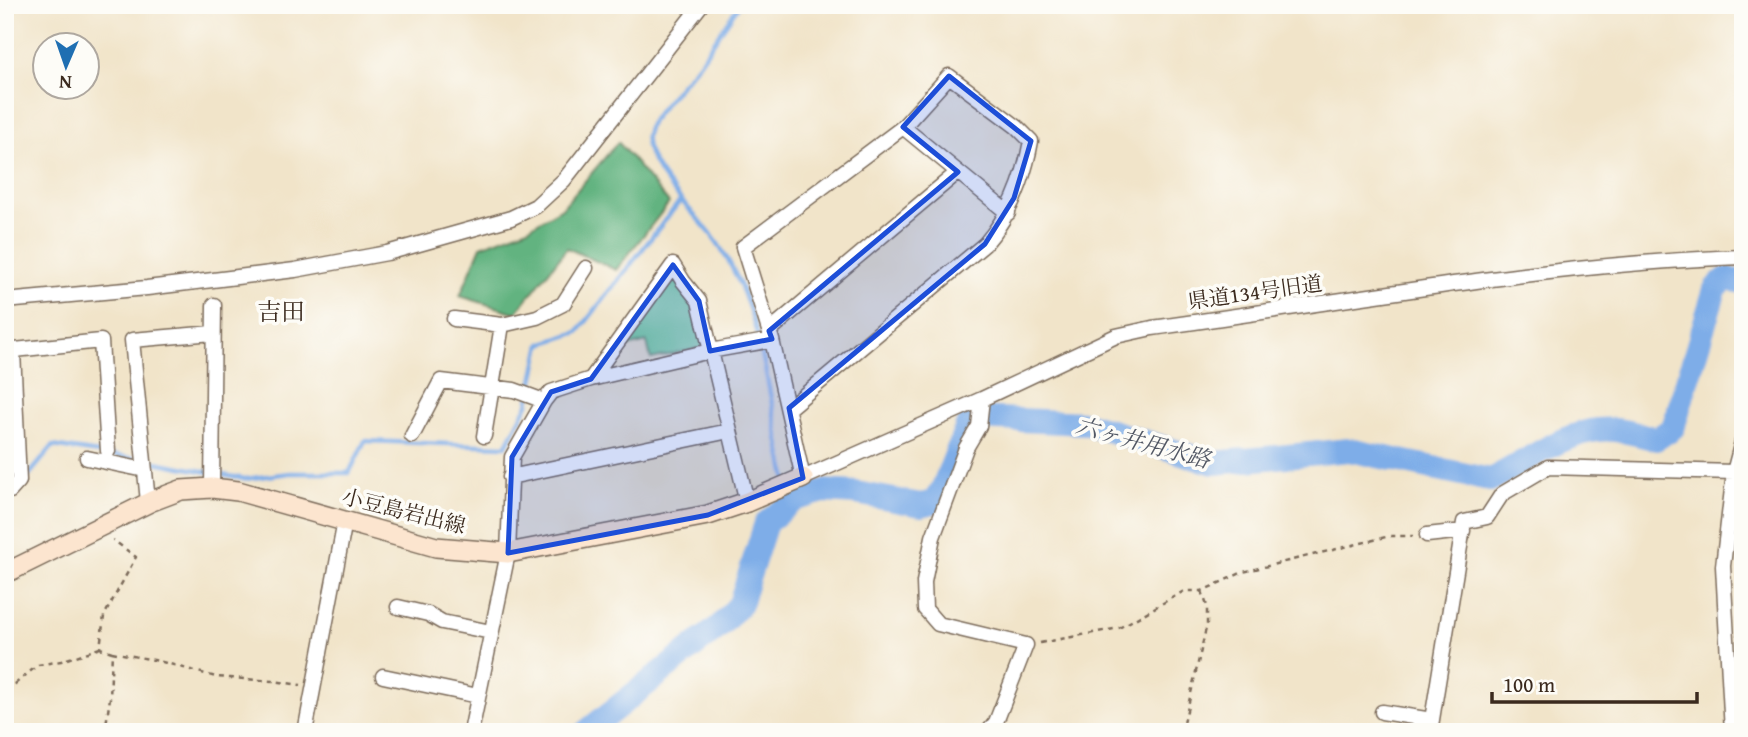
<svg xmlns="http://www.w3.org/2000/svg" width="1748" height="737" viewBox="0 0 1748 737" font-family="'Gentium Book Plus','Noto Serif JP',serif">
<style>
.green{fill:#78d197;stroke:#5a7e5a;stroke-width:2}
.forest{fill:#62b380;stroke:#4e6e4f;stroke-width:2}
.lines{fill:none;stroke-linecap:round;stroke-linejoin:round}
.stream{stroke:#7eade8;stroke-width:4.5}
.river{stroke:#7eade8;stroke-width:24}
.street-casing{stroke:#7b6b5a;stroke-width:17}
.secondary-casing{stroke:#7b6b5a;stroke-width:22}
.path{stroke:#7b6b5a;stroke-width:2.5;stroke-dasharray:5 5;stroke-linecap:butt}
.street{stroke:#fff;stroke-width:14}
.secondary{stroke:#fce5cf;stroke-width:19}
.marked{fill:#1d4ed8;fill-opacity:0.2;stroke:#1d4ed8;stroke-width:5;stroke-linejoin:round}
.labels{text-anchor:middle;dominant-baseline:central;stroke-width:7;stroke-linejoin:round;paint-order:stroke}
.street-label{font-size:21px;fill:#3b2a1e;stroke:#fdfcf7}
.water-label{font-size:23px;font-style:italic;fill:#525865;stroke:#fdfcf7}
.quarter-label{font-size:24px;fill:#3b2a1e;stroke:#fdfcf7}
</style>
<rect width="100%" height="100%" fill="#fdfcf7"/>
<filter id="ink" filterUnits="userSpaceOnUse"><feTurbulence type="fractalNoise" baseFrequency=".0143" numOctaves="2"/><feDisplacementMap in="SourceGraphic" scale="14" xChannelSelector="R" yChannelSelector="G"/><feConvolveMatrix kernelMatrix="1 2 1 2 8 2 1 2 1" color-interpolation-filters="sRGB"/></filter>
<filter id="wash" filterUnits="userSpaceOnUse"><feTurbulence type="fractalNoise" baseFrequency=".00686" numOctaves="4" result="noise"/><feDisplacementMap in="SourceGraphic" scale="28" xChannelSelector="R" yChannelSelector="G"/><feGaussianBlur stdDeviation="1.57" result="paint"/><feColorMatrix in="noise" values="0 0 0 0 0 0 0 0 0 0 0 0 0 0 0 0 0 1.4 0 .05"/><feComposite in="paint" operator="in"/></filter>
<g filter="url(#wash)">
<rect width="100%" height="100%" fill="#f1e4c9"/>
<!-- green -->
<path class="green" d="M671,275L695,303L704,343L701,348L651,359L647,342L616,350Z"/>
<!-- forest -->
<path class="forest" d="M618,142L669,203L616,270L567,248L516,313L460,296L481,246L526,229L562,208Z"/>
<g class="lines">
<!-- stream -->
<path class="stream" d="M739,5C726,24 713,43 700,62C687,79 650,116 646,134C641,163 694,213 711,234C764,304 768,399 787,481
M24,481L53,446L150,461L245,479L289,473H349L365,441L506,446L528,404L541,344L578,332L680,201
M789,489L792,502"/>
<!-- river -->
<path class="river" d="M586,732L720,626L740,604L766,523L796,499L824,491L856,493L921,505L934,502L942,490L968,424L976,418L1085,423L1214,463L1349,450L1490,480C1523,464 1561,434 1598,430C1617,428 1637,434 1656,439L1673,428L1715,289L1726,279L1743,282"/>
</g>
</g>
<g filter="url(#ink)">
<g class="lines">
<defs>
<path id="street" d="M903,127L1008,213
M5,301L147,288L295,270L387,253L511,218L536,206L564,180L701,5
M454,319L502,325
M769,331L958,172
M5,351L101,341L108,451
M591,379L673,265L683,281L699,301L747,502
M982,399L979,426L966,448L933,537L924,582L925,609L938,624L1026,645L996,722L988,732
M789,408L985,244C1011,214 1024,180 1031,141L1017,127L949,76L903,127L743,247L772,340L803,478L982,399L1116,336L1152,328C1348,301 1544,264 1743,257
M412,436L441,381L514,390L544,401
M484,436L502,325L537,317L563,304L586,268
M87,458L145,470
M510,477L729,431
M212,488L214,305
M5,492L10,491L19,481L13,351
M148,502L132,340L213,333
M1427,535L1463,531
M398,607L428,614L442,622L491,632
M383,676L478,696
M1382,712L1432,720
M305,732L345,521
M471,732L508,553L512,457L544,401L551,392L591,379L710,351L772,340
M1430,732L1464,522L1487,517L1502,494L1548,467L1734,472
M1732,732L1723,566L1734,472L1743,438"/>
<path id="secondary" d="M5,571L12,570L152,501L181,490L212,488L238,491L436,547L508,553L708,515L747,502L803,478"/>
</defs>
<!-- street casing -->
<use href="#street" class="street-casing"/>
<!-- secondary casing -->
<use href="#secondary" class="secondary-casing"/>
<!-- path -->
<path class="path" d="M1040,643L1119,628L1184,591H1202L1243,572L1390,536H1413
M112,652L159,661L216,677L273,681L301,685
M5,687L15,684L38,665L61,661L100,648
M105,732L110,698L112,652L100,648L104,616L136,557L113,540
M1182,732L1207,624V606L1202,591"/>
<!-- street -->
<use href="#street" class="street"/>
<!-- secondary -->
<use href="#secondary" class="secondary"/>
</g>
</g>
<!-- marked area -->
<path class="marked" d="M949,76L1031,141L1014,198L985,244L789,408L803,478L708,515L508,553L512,457L551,392L591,379L673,265L699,301L710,351L772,339L769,331L958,172L903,127Z"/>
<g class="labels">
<!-- street labels -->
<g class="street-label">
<text transform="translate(1255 292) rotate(-8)">県道134号旧道</text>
<text transform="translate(404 511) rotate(14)">小豆島岩出線</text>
</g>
<!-- water labels -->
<g class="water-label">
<text transform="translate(1143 442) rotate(15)">六ヶ井用水路</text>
</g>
<!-- quarter labels -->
<g class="quarter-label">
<text x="281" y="311">吉田</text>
</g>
</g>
<!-- margin -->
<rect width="1748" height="737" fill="none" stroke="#fdfcf7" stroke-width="28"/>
<!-- north arrow -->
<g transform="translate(66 66) rotate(182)"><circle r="33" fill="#fdfcf7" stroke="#afa8a0" stroke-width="2"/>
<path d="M0-5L12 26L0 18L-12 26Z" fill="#1f6fb2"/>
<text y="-10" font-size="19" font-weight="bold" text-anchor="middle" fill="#3b2a1e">N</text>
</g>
<!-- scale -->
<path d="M1492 692v10h205v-10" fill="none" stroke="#3b2a1e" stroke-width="3.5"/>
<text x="1503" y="692" font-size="21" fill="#3b2a1e" stroke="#fdfcf7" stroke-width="5" paint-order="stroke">100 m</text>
</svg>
